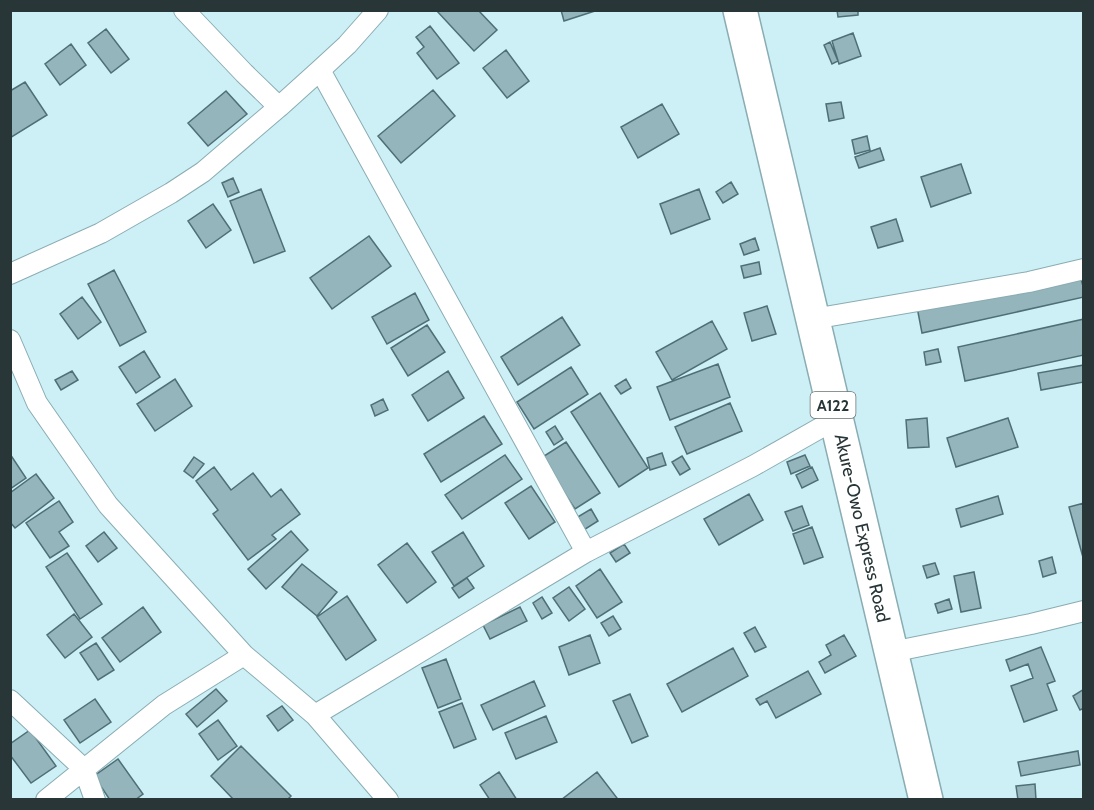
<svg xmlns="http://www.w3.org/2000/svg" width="1094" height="810" viewBox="0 0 1094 810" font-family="Cabin,sans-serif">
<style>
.building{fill:#93b5bb;stroke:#4f6f75;stroke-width:1.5}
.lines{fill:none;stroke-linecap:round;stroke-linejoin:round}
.street-casing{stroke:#8aacb3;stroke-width:22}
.highway-casing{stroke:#8aacb3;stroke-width:36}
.street{stroke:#fff;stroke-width:20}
.highway{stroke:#fff;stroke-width:33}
.labels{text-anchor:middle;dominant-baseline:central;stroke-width:4.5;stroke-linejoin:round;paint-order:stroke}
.shield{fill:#fff;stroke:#687274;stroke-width:1.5}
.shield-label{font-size:16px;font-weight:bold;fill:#283638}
.street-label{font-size:18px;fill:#283638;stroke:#fff}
</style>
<rect width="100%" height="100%" fill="#ccf0f6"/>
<!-- building -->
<path class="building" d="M436,10H478L497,30L474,51Z
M561,10H598L564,21Z
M837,10H858V15L838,17Z
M430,26L459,63L437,79L417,53L424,47L416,37Z
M106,29L129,59L111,73L88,43Z
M853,33L861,56L839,64L832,41Z
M830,42L838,61L832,64L824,45Z
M71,44L86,65L60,85L45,64Z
M506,50L529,81L507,98L483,68Z
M25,82L47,115L10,138V91Z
M433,90L455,116L401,163L378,136Z
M226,91L247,114L208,146L188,123Z
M841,102L844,118L829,121L826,104Z
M662,104L679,134L638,158L621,127Z
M867,136L870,150L855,154L852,140Z
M880,148L884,160L859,168L855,157Z
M961,164L971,193L931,207L921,177Z
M233,178L239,192L228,197L222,183Z
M731,182L738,194L723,203L716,192Z
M261,189L285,251L254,263L230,201Z
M699,189L710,219L671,234L660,204Z
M213,204L231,230L206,248L188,221Z
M896,219L903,241L878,248L871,227Z
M369,236L391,266L332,309L310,278Z
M755,238L759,250L744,255L740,244Z
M759,262L761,274L744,278L741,266Z
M114,270L146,332L120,346L88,284Z
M1079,271L1084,290V297L922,333L917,307Z
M415,293L429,320L387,344L372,317Z
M82,297L101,322L78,339L60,314Z
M767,306L776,334L752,341L744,313Z
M562,317L580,345L518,385L501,357Z
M1084,319V355L965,381L958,347Z
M712,321L727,349L672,380L656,352Z
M427,325L445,352L408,376L391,348Z
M938,349L941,362L926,365L924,352Z
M144,351L160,377L136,393L119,367Z
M718,364L730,397L670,420L657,387Z
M1084,365V382L1041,390L1038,373Z
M571,367L588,394L534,429L517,402Z
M72,371L78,380L61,390L55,380Z
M448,371L464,398L428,421L412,395Z
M175,379L192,406L155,431L137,404Z
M626,379L631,388L621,394L615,386Z
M600,393L648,468L619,487L571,412Z
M383,399L388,410L375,416L371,405Z
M730,403L742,431L687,454L675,427Z
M484,416L502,444L441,482L424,454Z
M927,418L929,447L908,448L906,420Z
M1008,418L1018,447L956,467L947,438Z
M555,426L563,439L554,445L546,432Z
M566,442L600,493L575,509L541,458Z
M662,453L666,465L650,470L647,458Z
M10,454L26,478L10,489Z
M505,455L522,479L462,519L445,495Z
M805,455L810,466L791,474L787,462Z
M682,456L690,469L680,475L672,462Z
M194,457L204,464L193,478L184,471Z
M214,467L231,490L253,473L271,497L281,489L300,514L272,535L276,539L248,560L213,514L218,510L196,481Z
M812,467L818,480L802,488L796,475Z
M36,474L54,498L15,528L10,522V493Z
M531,486L555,522L529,539L505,503Z
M749,494L763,520L719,545L704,519Z
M998,496L1003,514L961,527L956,509Z
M59,501L73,522L59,532L69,546L50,558L26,523Z
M1084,503V561L1069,507Z
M802,506L809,525L793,531L785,512Z
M591,509L598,521L579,533L571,521Z
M812,527L823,557L804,564L793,534Z
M291,531L308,550L266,589L248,569Z
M104,532L117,548L98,562L86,546Z
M463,532L484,566L454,586L432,552Z
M407,543L436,582L407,603L378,565Z
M624,544L630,553L616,562L610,553Z
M67,553L102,604L80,619L46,567Z
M1052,557L1056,573L1043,577L1039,561Z
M935,563L939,574L927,578L923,566Z
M302,564L337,592L317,616L282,587Z
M600,569L622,602L597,618L576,586Z
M974,572L981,608L961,612L954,576Z
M467,578L474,588L459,598L452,588Z
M569,587L585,609L569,621L553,598Z
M347,596L376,640L346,660L317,617Z
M542,597L552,613L542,619L533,603Z
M949,599L952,609L938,613L935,604Z
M143,607L161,632L120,662L102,638Z
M520,607L527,621L490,639L483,625Z
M74,614L92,637L65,658L47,635Z
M613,616L621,629L609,636L601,623Z
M755,627L766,647L755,652L744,633Z
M590,635L600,663L569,675L559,647Z
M844,635L856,656L825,673L819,662L831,655L826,645Z
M96,643L114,670L98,680L80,653Z
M1041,647L1055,681L1047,684L1057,710L1024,722L1011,686L1033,678L1028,664L1010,671L1006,660Z
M733,648L748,676L682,712L667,684Z
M446,659L461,699L438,708L422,668Z
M808,671L821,694L776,718L767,701L760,705L756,699Z
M534,681L545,706L493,730L481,705Z
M216,689L227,701L197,727L186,714Z
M1084,689V708L1080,710L1073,696Z
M630,694L648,736L632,743L613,701Z
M95,699L111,722L80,743L64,720Z
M462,703L476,739L454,748L439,712Z
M282,706L293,720L278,731L267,716Z
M546,716L557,742L516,759L505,733Z
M218,720L237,746L218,760L199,734Z
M30,730L56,766L31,783L10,755V744Z
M241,746L291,796L287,800H234L211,776Z
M1078,751L1080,765L1021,776L1018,762Z
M118,759L143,794L135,800H110L94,776Z
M499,772L517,800H490L480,785Z
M597,772L617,798L614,800H561Z
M1035,784L1036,800H1018L1016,786Z"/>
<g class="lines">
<defs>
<path id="street" d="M184,10L244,73L279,107
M320,70L586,552
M10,274L101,233L171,193L203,172L279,107L320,70L347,45L378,10
M813,319L1029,282L1084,269
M10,340L37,403L108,505L244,655L315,715
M891,652L1031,624L1084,611
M10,700L84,769L95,800
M46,800L164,705L244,655
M388,800L315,715L586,552L753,466L836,419"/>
<path id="highway" d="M740,10L926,800"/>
</defs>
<!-- street casing -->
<use href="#street" class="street-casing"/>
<!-- highway casing -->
<use href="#highway" class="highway-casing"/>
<!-- street -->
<use href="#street" class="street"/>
<!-- highway -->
<use href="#highway" class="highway"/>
</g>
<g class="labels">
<!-- shield labels -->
<rect class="shield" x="810.5" y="392" width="45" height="26" rx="4.5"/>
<g class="shield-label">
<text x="833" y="405">A122</text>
</g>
<!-- street labels -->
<g class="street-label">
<text transform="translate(862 528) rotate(77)">Akure-Owo Express Road</text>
</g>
</g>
<!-- border -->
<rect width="1094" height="810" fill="none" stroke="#283638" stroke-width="24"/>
</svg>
